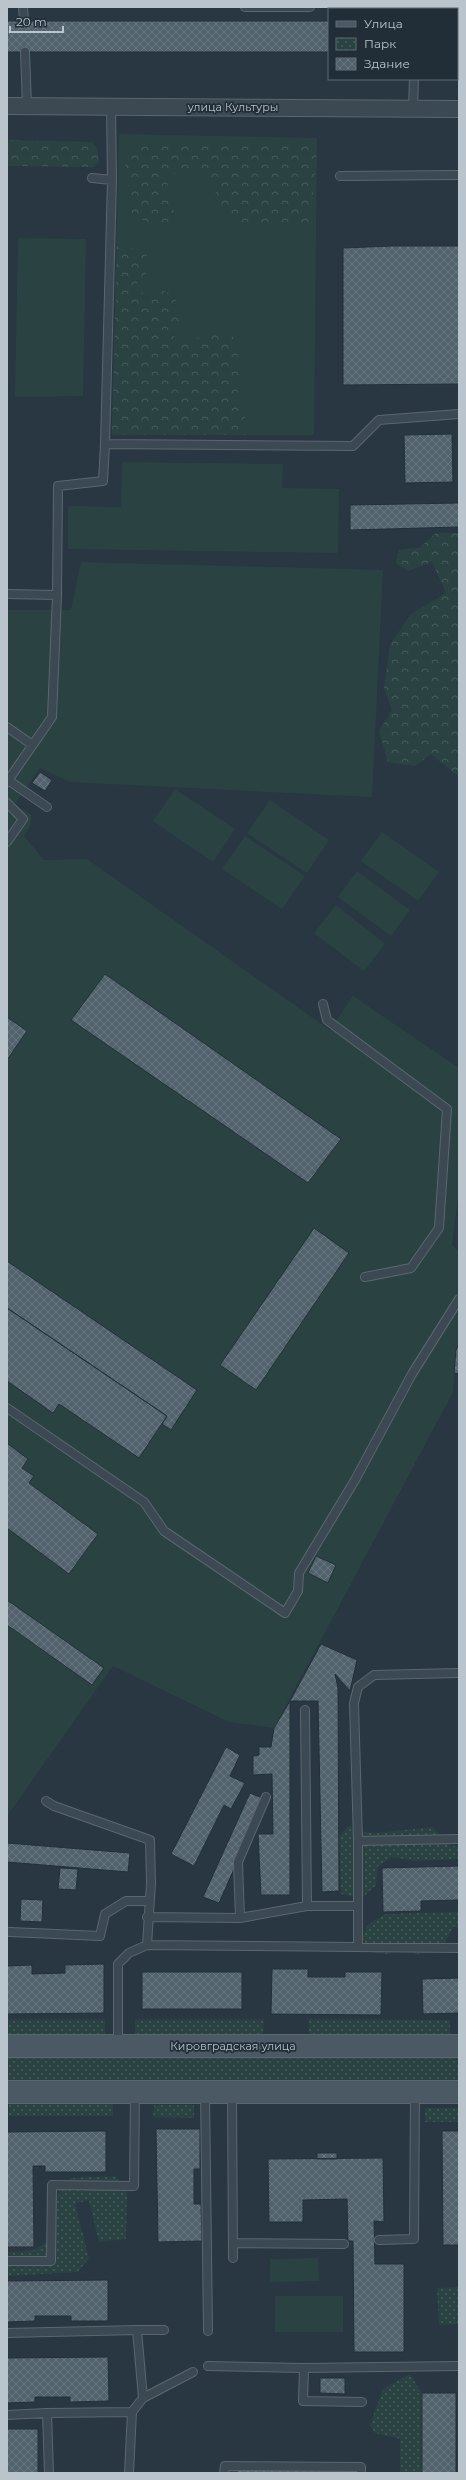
<svg xmlns="http://www.w3.org/2000/svg" width="466" height="2480" viewBox="0 0 466 2480" font-family="Montserrat,sans-serif">
<style>
.grass{fill:#2a4342}
.forest{fill:url(#forest-crowns)}
.park{fill:url(#park-dots)}
.building{fill:url(#building-cross-hatch);stroke:#233039}
.lines{fill:none;stroke-linecap:round;stroke-linejoin:round}
.service-casing{stroke:#5b676f;stroke-width:10}
.minor-casing{stroke:#5b676f;stroke-width:18}
.secondary-casing{stroke:#5b676f;stroke-width:24}
.service{stroke:#3d4952;stroke-width:8}
.minor{stroke:#3d4952;stroke-width:16}
.secondary{stroke:#4b5965;stroke-width:22}
.labels{text-anchor:middle;dominant-baseline:central;stroke-width:3.5;stroke-linejoin:round;paint-order:stroke}
.street-label{font-size:11px;fill:#bac4cc;stroke:#212e38}
</style>
<defs>
<pattern id="forest-crowns" width="20" height="18" patternUnits="userSpaceOnUse"><rect width="20" height="18" fill="#2a4342"/><path d="M2 6a3 3 0 1 1 6 0M12 15a3 3 0 1 1 6 0" fill="none" stroke="#475c5c"/></pattern>
<pattern id="park-dots" width="8" height="8" patternUnits="userSpaceOnUse"><rect width="8" height="8" fill="#2a4342"/><path d="M2 2h.1M6 6h.1" fill="none" stroke="#475c5c" stroke-width="1.8" stroke-linecap="round"/></pattern>
<pattern id="building-cross-hatch" width="8" height="8" patternUnits="userSpaceOnUse"><rect width="8" height="8" fill="#52626d"/><path d="M0 0l8 8M0 8l8-8" fill="none" stroke="#697781"/></pattern>
</defs>
<rect width="100%" height="100%" fill="#283742"/>
<!-- grass -->
<path class="grass" d="M119,134L317,138L314,435H112Z
M18,238L86,239L83,396L15,397Z
M122,462L283,464L282,488L339,489L338,553L68,549V506L121,507Z
M81,562L383,570L372,797L70,782L40,768L15,804L31,815V824L24,836L44,860L87,859L330,1030L353,996L459,1068V1190L452,1245L459,1251V1343L456,1350L453,1392L274,1728L229,1722L113,1666L7,1816V610H71Z
M175,789L235,829L213,862L153,821Z
M270,800L329,840L307,873L247,833Z
M382,832L439,872L418,901L361,861Z
M245,836L305,876L282,909L222,869Z
M357,871L410,910L391,936L338,897Z
M336,905L385,944L364,971L314,933Z
M318,2258L319,2281L270,2282V2259Z
M275,2296H343V2332H275Z"/>
<!-- forest -->
<path class="forest" d="M7,140L92,142L97,149L99,162L94,167L7,166Z
M193,143L317,144L311,222L231,227L229,217L214,198L219,181L188,171L169,175L167,189L176,200L168,235L132,213L125,164L138,147Z
M117,246L147,251L146,279L134,284L130,293L141,291L149,302L159,289L173,295L185,318L169,333L182,342L220,333L234,337L241,374L236,399L254,435H112Z
M436,533H459V777L431,754L415,766L388,762L379,731L392,710L384,688L390,645L411,614L446,593L432,562L408,571L396,563L399,550L419,548Z"/>
<!-- park -->
<path class="park" d="M350,1825L355,1831L375,1833L433,1827L450,1846H459V1859L415,1861L392,1857L378,1866L376,1885L362,1898L341,1894L339,1836Z
M459,1912V1930L454,1926L440,1952L414,1954L404,1942L389,1954L372,1953L362,1938L367,1925L386,1914Z
M7,2019H105V2034H7Z
M135,2019H264L263,2035H135Z
M309,2019L450,2020V2035L309,2034Z
M9,2058H459V2087L7,2085V2059Z
M9,2100H113V2116H9Z
M154,2105H194V2118L153,2117Z
M425,2108H459V2122H425Z
M116,2176L127,2192L126,2239L99,2242L89,2200L75,2204L89,2258L78,2272L7,2276V2252L34,2250L55,2237L56,2198L70,2178Z
M459,2287V2324L439,2325L437,2288Z
M410,2374L422,2393V2473H400V2439L375,2433L370,2425L383,2389Z"/>
<!-- building -->
<path class="building" d="M348,7H394V9H348Z
M7,21H329V52H7Z
M392,246H459V384L343,385V248Z
M452,434L453,482L405,483L404,435Z
M459,503V527L350,530V505Z
M40,772L52,780L45,791L32,783Z
M105,974L341,1139L308,1183L71,1020Z
M7,1017L27,1031L7,1060Z
M314,1228L349,1253L256,1390L220,1365Z
M7,1261L197,1390L171,1430L162,1424L167,1416L7,1308Z
M7,1308L167,1416L139,1458L59,1404L53,1413L7,1381Z
M459,1343V1374L454,1373L456,1350Z
M7,1443L28,1459L22,1468L34,1476L29,1483L98,1534L69,1574L7,1528Z
M316,1556L336,1565L328,1583L308,1573Z
M7,1600L104,1668L92,1685L7,1625Z
M321,1644L357,1660L350,1691L335,1674L338,1688L339,1891L322,1892L318,1701H290Z
M290,1701V1895H261L258,1834H273L272,1774L253,1775V1756L259,1755V1747H271L274,1728Z
M226,1747L240,1755L230,1776L245,1783L231,1809L224,1805L194,1866L171,1854Z
M250,1793L265,1799L219,1903L203,1897Z
M7,1843L130,1853L128,1872L7,1862Z
M459,1866V1900L421,1901V1911L383,1912L382,1868Z
M60,1868L78,1869L76,1890L58,1889Z
M21,1899L43,1900L42,1922L20,1921Z
M104,1964V2013L7,2014V1966L32,1965V1974L65,1973V1965Z
M272,1969H308V1977H345V1972H382L381,2015L271,2014Z
M142,1972H242V2009H142Z
M459,1978V2013L423,2014L422,1979Z
M156,2129H200V2169H194V2204H201L202,2241L158,2242Z
M106,2131V2172H45V2166H33L34,2247H7V2132Z
M442,2131H459V2245H443Z
M317,2153H337V2159H317Z
M383,2158L384,2222L374,2221L375,2264H404V2352H354L353,2241H348L347,2199L303,2200V2222H269L268,2159Z
M108,2280V2321H71V2316H35V2321L7,2322V2281Z
M108,2357L109,2401L70,2402V2397H35V2402L7,2403V2358Z
M320,2378H345V2394L320,2393Z
M422,2393H456V2473H422Z
M7,2429H38V2473H7Z
M237,2470L348,2471L347,2473H237Z"/>
<g class="lines">
<defs>
<path id="service" d="M23,7L24,21
M245,7H310
M413,7V9
M25,52L27,106
M111,106L112,180L105,444L353,446L379,420L459,414
M413,108L414,79
M340,176L459,175
M92,178L112,180
M7,594L57,595
M7,727L31,744
M8,780L47,807
M7,782L52,717L57,595L58,486L103,481L105,444
M7,803L23,819L7,842
M323,1004L327,1020L447,1109L439,1228L411,1268L365,1277
M7,1408L144,1502L164,1531L285,1613L298,1591L299,1573L355,1480L412,1374L459,1299
M305,1710L307,1906
M46,1801L54,1806L150,1840L151,1883L147,1945L129,1953L118,1964V2044
M358,1841L459,1839
M147,1917L240,1918L307,1906H358
M240,1918L238,1862L266,1797
M10,1932L100,1936L105,1914L126,1901H149
M147,1945L459,1948
M358,1947V1841L354,1703L358,1687L374,1675L459,1673
M232,2093L233,2258
M205,2094L208,2331
M379,2240L414,2239L415,2093
M234,2243L344,2244
M7,2261H51L52,2185L134,2186L135,2093
M137,2330H164
M7,2333L137,2330L143,2398
M208,2366L304,2368L459,2366
M304,2368L303,2401L362,2402
M47,2413L132,2412
M7,2415L47,2413L49,2473
M129,2473L132,2412L143,2398L193,2372
M224,2473L225,2466L361,2467V2473"/>
<path id="minor" d="M7,106L459,109"/>
<path id="secondary" d="M7,2046H459
M7,2092H459"/>
</defs>
<!-- service casing -->
<use href="#service" class="service-casing"/>
<!-- minor casing -->
<use href="#minor" class="minor-casing"/>
<!-- secondary casing -->
<use href="#secondary" class="secondary-casing"/>
<!-- service -->
<use href="#service" class="service"/>
<!-- minor -->
<use href="#minor" class="minor"/>
<!-- secondary -->
<use href="#secondary" class="secondary"/>
</g>
<g class="labels">
<!-- street labels -->
<g class="street-label">
<text x="233" y="107">улица Культуры</text>
<text x="233" y="2046">Кировградская улица</text>
</g>
</g>
<!-- border -->
<rect width="466" height="2480" fill="none" stroke="#bac4cc" stroke-width="16"/>
<!-- legend -->
<rect x="328" y="8" width="130" height="72" fill="#212e38" stroke="#5e6a73"/>
<rect x="336" y="21" width="20" height="6" fill="#4b5965" stroke="#5e6a73"/>
<text x="364" y="28" font-size="12" fill="#bac4cc">Улица</text>
<rect x="336" y="38" width="20" height="12" fill="url(#park-dots)" stroke="#5e6a73"/>
<text x="364" y="48" font-size="12" fill="#bac4cc">Парк</text>
<rect x="336" y="58" width="20" height="12" fill="url(#building-cross-hatch)" stroke="#5e6a73"/>
<text x="364" y="68" font-size="12" fill="#bac4cc">Здание</text>
<!-- scale -->
<path d="M10 26v6h53v-6" fill="none" stroke="#bac4cc" stroke-width="2"/>
<text x="16" y="26" font-size="12" fill="#bac4cc" stroke="#212e38" stroke-width="3" paint-order="stroke">20 m</text>
</svg>
